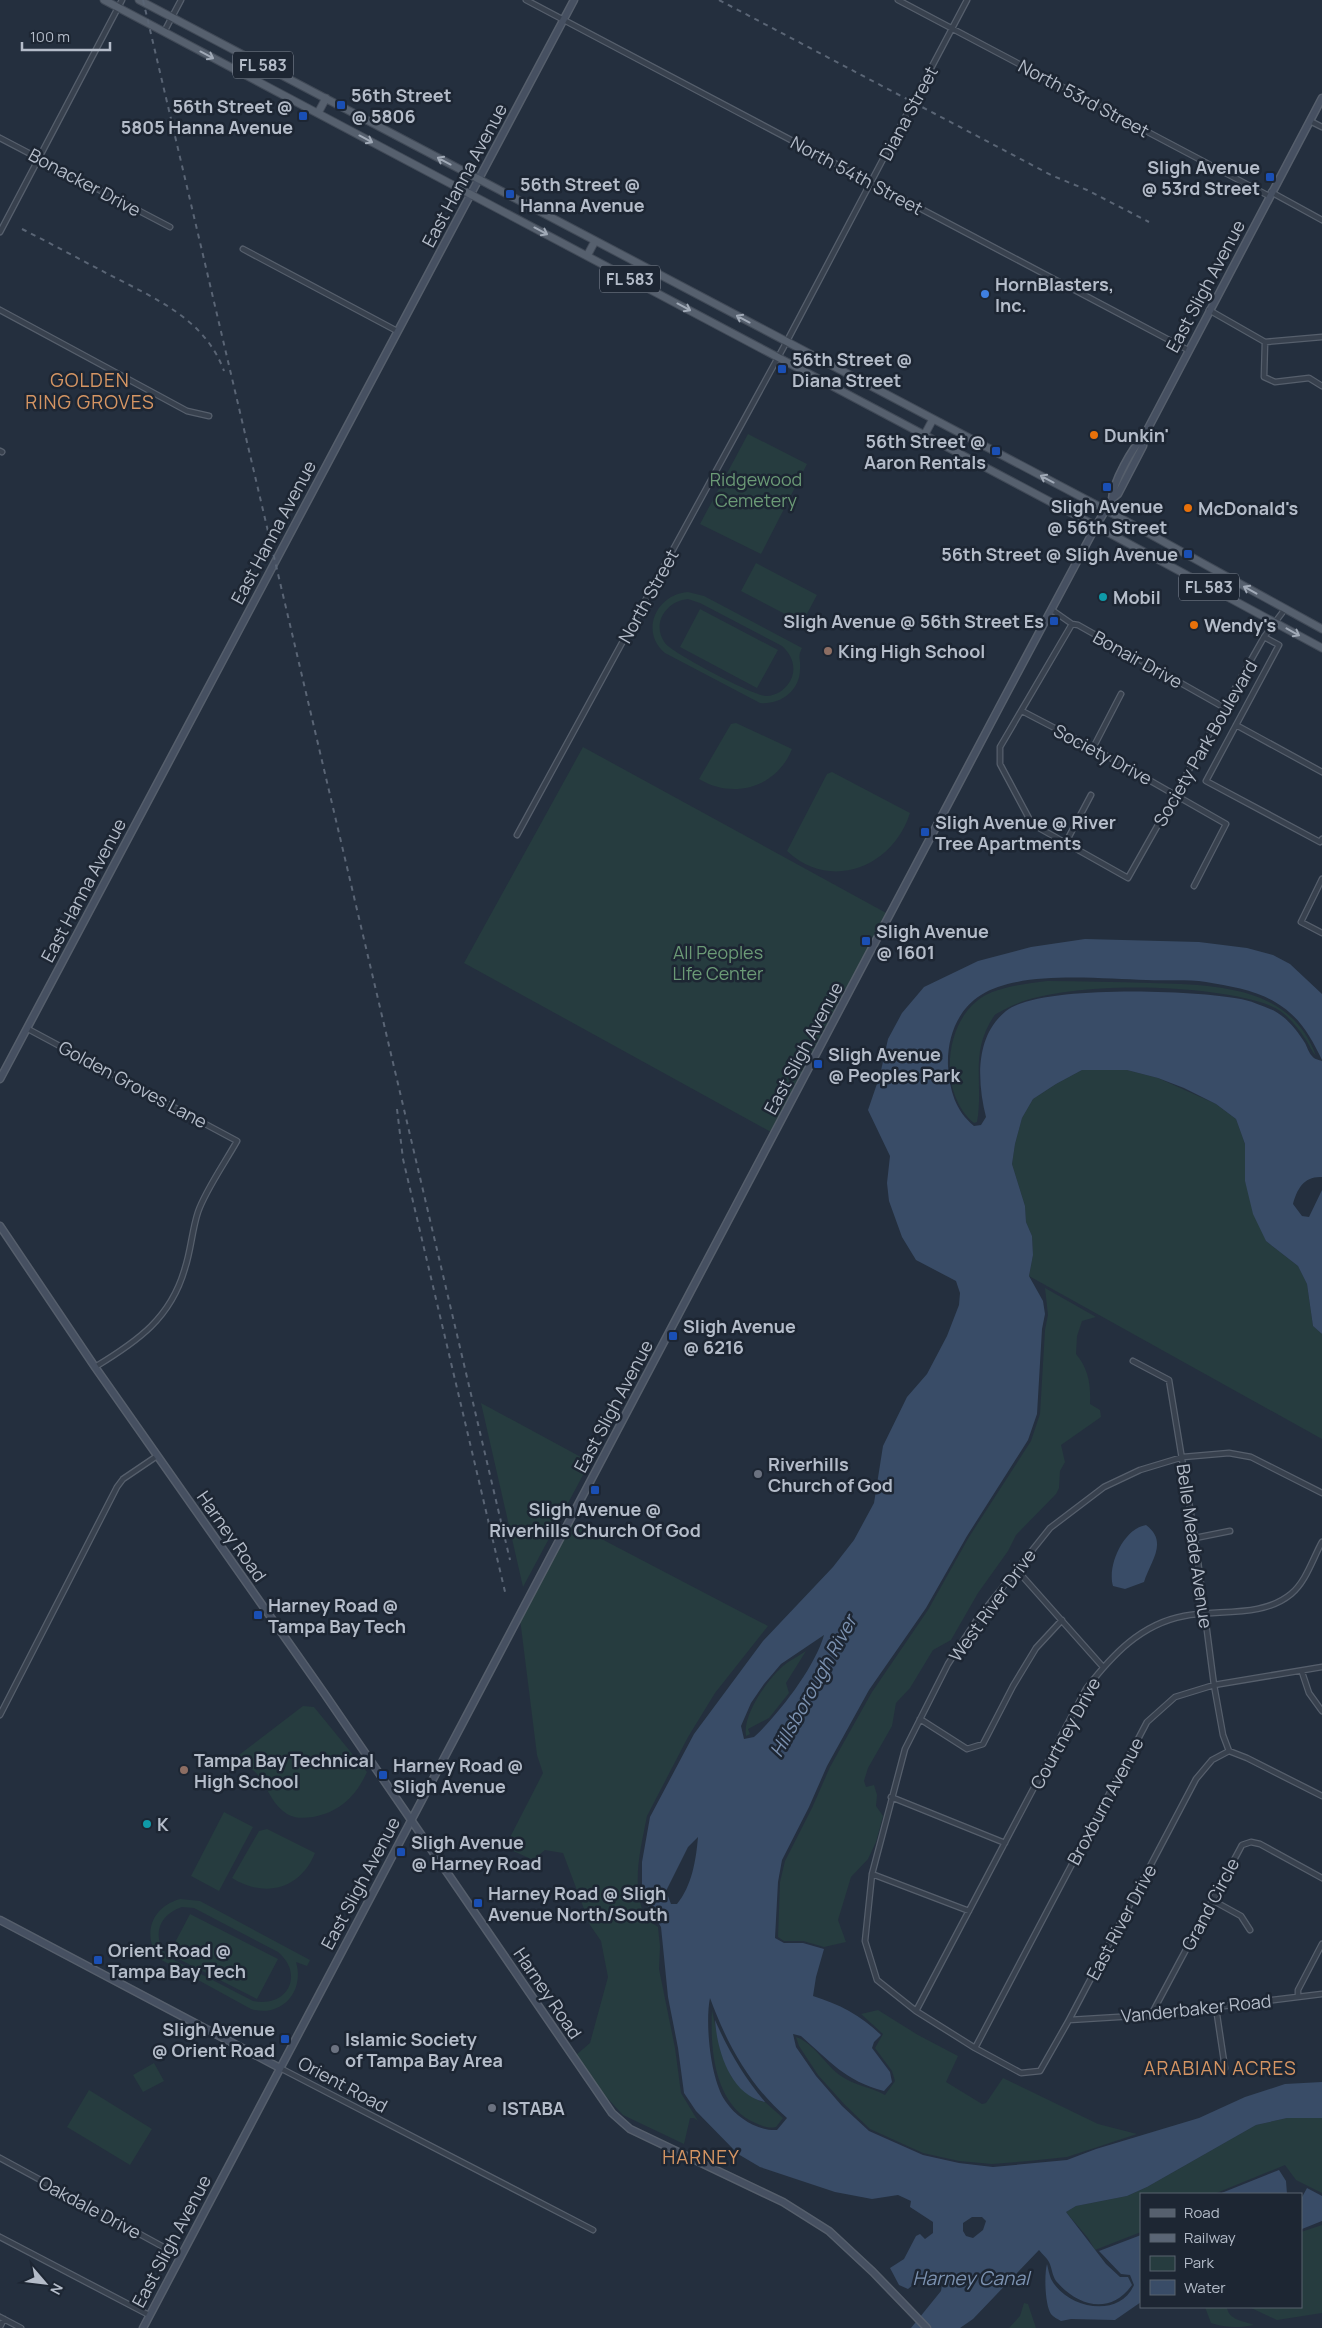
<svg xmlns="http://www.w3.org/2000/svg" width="1322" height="2328" viewBox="0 0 1322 2328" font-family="Manrope,sans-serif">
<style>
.green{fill:#263c3f;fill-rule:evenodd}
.water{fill:#394c67;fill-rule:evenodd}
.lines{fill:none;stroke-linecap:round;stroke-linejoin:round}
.street-casing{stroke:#565f6c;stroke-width:7}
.secondary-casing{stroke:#565f6c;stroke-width:9}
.primary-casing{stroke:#414a57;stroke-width:9}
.street{stroke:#38414e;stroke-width:4.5}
.secondary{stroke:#465061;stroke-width:6}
.primary{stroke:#56606e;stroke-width:7}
.rail{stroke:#5a6575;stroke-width:2;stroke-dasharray:5 5;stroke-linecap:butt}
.oneway{stroke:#a1aab7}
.transit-dot{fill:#1a4fb4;stroke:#1d2633;stroke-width:2}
.shop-dot{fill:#3f7fe0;stroke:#1d2633;stroke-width:2}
.food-dot{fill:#e8710a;stroke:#1d2633;stroke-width:2}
.culture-dot{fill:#0f9aa8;stroke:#1d2633;stroke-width:2}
.education-dot{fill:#8d6e63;stroke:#1d2633;stroke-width:2}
.worship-dot{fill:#6b7280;stroke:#1d2633;stroke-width:2}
.labels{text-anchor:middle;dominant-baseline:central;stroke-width:5;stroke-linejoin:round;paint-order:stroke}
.shield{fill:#1d2633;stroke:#878f9c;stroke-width:1}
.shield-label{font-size:16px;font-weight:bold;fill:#b4bcc9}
.poi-label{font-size:18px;font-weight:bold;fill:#b4bcc9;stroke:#1d2633;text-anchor:start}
.street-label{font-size:18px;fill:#b4bcc9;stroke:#1d2633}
.park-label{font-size:18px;fill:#6b9a76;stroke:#1d2633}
.neighbourhood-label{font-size:19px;letter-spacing:1px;fill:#d59563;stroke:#1d2633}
.water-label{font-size:19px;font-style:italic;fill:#7c92b1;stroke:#1d2633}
</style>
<rect width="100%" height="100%" fill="#242f3e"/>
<!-- green -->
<path class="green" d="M748,434L807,464L761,554L700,524Z
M756,563L817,595L802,623L741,591Z
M688,592L704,596L802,648C797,658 801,658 800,669C800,691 780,705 760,703L665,653C639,631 657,594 688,592ZM688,599L700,603L782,646C791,654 796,665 792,677C788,688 777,696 766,696C754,696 672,653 665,643C651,624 666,601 688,599Z
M700,609L778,650L757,688L680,647Z
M736,723L792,749C777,787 734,800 699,779L731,724Z
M583,747L888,914L771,1132L464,963Z
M832,772L910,813C893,867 831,892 787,851L827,774Z
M1047,981C1081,981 1116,982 1150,983C1214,985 1291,985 1316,1056C1312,1052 1310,1046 1306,1040C1298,1028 1286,1012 1271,1006C1214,983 1052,978 1000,1012C999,1012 994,1015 994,1016C969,1053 984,1083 977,1122L974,1123C938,1094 943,1020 984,996C1002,986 1026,984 1047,981Z
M1102,1069L1127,1070L1158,1078L1216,1104L1236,1119L1245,1144V1181L1266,1241L1298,1266L1307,1284L1313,1326L1322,1334V1439L1029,1276L1033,1255L1032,1236L1026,1222L1025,1206L1012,1164L1015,1144L1022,1118L1033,1099L1056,1084L1082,1070Z
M1045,1288L1096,1317L1082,1321L1077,1336L1076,1354C1088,1368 1091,1384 1090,1404L1100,1410L1101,1417L1061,1445L1065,1462L1060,1471L1059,1488L1056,1494L1016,1535L1008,1551L978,1593L951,1640L933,1650L910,1688L896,1703L892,1726L868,1768L864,1781L866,1787L874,1785L877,1795L876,1806L883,1816L876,1842L868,1859L851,1877L838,1920L846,1942L824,1947L803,1941H784L778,1937L780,1882L785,1861L812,1808L830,1767L872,1692L928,1610L969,1537L1031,1441L1040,1414L1045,1330L1048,1315Z
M481,1403L590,1462L523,1587Z
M571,1523L768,1626L715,1693L688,1737L647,1816C641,1847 630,1888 646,1918C648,1922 655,1924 658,1927L660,1946L659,1969L675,2048L681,2093L698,2121L694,2118H690L684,2144L623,2115L598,2088L576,2055L590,2043L608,1977L601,1941L590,1925L563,1853L545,1850L533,1860L505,1847L543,1773L537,1755L520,1619Z
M806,1651L786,1683L789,1693L769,1718L748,1729L750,1734L746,1736C742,1715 768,1679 783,1666C790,1660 799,1656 806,1651Z
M303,1706L314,1707L367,1772C356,1796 340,1812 313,1817C305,1818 295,1819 287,1814C271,1804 268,1787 257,1774C252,1768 242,1763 235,1758Z
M224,1812L253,1827L219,1891L191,1876Z
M267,1829L315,1853C300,1890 264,1898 232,1878L259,1831Z
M180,1899L200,1901L310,1960L307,1966L296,1962C305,1992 281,2018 251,2009L158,1958C142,1933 152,1907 180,1899ZM182,1907L194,1908L278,1952C305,1975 287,2008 253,2001L168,1957C151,1937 158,1915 182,1907Z
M190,1914L278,1959L257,1999L169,1954Z
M712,2010L721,2053L731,2076L759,2101L765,2102L783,2118L776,2127C767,2129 760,2125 751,2121C714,2101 710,2048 712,2010Z
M878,2010L918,2035L958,2056L946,2082L982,2104L986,2103L1003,2078L1098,2124L1137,2134L1067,2157L1029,2161L992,2164L959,2161L923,2153L870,2129L844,2104L818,2075L799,2046L796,2037C814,2043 826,2066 841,2076C855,2086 871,2087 885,2095L895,2081L892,2071L875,2048L883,2034L861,2014Z
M154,2063L164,2081L143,2092L133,2075Z
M89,2090L152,2129L130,2165L67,2127Z
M1287,2118H1322V2193L1296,2180L1285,2165L1214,2194H1141V2232L1095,2250L1088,2238L1066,2212L1076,2206L1127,2196L1147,2187L1256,2125Z
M1322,2225V2313L1277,2320L1249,2307H1301V2232Z
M1024,2303L1028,2304L1036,2328H1009L1020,2316Z
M1205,2307H1227C1228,2320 1244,2321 1254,2325C1240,2328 1225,2328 1211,2323Z"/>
<!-- water -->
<path class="water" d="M1085,939L1199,942L1247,948L1273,955L1290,964L1322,994V1060C1310,1035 1299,1016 1275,1002C1255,990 1230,986 1206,982C1187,979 1166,981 1146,980C1101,979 1020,970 981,995C957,1010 947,1038 948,1066C950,1091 955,1110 974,1126L981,1125L986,1117C977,1081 975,1036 1006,1011C1039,984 1202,990 1245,1000C1254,1002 1262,1006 1270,1009C1284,1014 1297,1030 1305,1043C1307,1047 1309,1053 1312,1056C1314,1059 1319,1060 1322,1061V1177C1304,1176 1297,1189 1293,1204L1302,1216L1309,1217L1322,1190V1334L1313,1326L1307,1284L1298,1266L1266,1241L1253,1214L1245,1181V1144L1236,1119L1216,1104L1184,1088L1158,1078L1127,1070H1082L1056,1084L1033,1099L1022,1118L1015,1144L1012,1164L1025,1206L1026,1222L1032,1236L1033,1255L1029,1276L1043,1301L1045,1314L1042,1329L1037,1414L1028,1440L967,1536L926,1608L869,1690L827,1766L809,1807L782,1860L778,1882L775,1938L784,1943H803L824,1949L816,1977L813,1996C839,2004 862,2016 881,2035L874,2042L872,2048L890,2072L892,2082L884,2091C845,2081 830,2061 801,2036L793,2034L796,2047L816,2076L842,2106L869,2131L923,2155L959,2163L993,2167L1067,2160L1096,2149L1199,2118L1245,2097L1285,2084L1322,2082V2118H1287L1256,2125L1147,2187L1127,2196L1076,2206L1066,2212L1106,2264L1120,2277H1128L1132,2285C1110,2316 1077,2306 1056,2281C1052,2275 1052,2268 1049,2262C1047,2258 1042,2254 1039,2250L973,2319L960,2328H911L941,2291L943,2279L935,2274L920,2279L908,2289L899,2285L890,2268L904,2259L916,2236L920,2234L925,2239L933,2233V2222L910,2207L911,2201L898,2195L872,2199L835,2192L760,2167L738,2154L696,2111L684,2093L678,2048L668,1997L661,1927L642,1896V1862L650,1817L694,1734L763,1641L833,1567L854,1540L874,1503L883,1446L907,1397L927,1374L947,1336L959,1305L960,1293L956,1281L916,1260L902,1237L889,1201L887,1183L890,1156L868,1110L880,1075L888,1039L902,1013L924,987L978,961L1031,947ZM824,1635C815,1667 779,1714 754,1737L744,1739L741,1726L751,1703L764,1684L781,1664ZM698,1837C696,1860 692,1886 677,1904H671L666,1891L688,1847ZM710,1998C727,2044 749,2085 787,2118L777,2130C758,2131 737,2118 726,2102C710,2080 705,2022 710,1998ZM972,2217H982L986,2221L983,2230L973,2238L966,2236L963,2231V2223Z
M1146,1525C1169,1542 1150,1562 1144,1582L1125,1589L1113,1586C1107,1566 1123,1529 1146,1525Z
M715,2020C728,2050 744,2077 765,2102C730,2095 717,2050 715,2020Z
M1279,2170L1286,2181L1287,2194H1219Z
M1307,2188L1322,2196V2221L1302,2229L1301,2199Z
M1141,2235V2302L1115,2320L1071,2319L1061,2321C1058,2319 1053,2317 1051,2314C1045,2305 1044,2275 1047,2264C1048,2268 1049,2274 1051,2279C1067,2309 1119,2319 1134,2285L1130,2275L1121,2274L1099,2251Z"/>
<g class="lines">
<defs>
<path id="street" d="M526,0L1188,350
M898,0L1269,196
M164,32L181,0
M1310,121L1322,127
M0,138L170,227
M1271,192L1322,220
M0,232L122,0
M243,249L397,331
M0,310L187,411L209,416
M1209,310L1265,342L1322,337
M1265,342L1264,377L1275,382L1309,378L1322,386
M0,451L2,452
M1052,610L1072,624L1078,625L1225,708
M1072,624L1000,747V764L1032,824L1128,878L1264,637L1285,609
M1264,637L1279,645L1206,781L1320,842L1322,839
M1022,711L1093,748L1226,824L1194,886
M1236,725L1322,772
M1093,748L1121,694
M517,835L787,341L967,0
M1065,844L1091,795
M1322,879L1301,922L1322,933
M28,1029L237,1141C226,1161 205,1191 198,1212C192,1230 191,1250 185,1268C171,1318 138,1341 95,1367
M1133,1361L1169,1380L1195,1538L1214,1685L1223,1735L1229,1751
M1322,1493L1251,1457L1229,1453L1183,1457L1140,1470L1104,1487L1050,1528L978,1618L948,1664L905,1749L872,1874L865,1941L877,1980L916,2011L975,2048L1021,2073L1040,2071L1069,2020L1196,1779L1212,1760L1229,1751L1247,1758L1322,1796
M1195,1538L1230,1531
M1016,1569L1103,1667
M1302,1672L1309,1693L1322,1711
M0,1715L117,1487L123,1479L157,1456
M920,1719L967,1749L983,1744L1013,1686L1036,1648L1062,1620
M891,1797L1005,1843
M872,1874L969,1911
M1212,1900L1241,1916L1250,1930
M1298,1997V1990L1322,1944
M1216,2008L1225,2068
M916,2011L1086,1689C1112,1655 1141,1624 1184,1616C1218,1609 1262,1618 1291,1594C1306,1582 1313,1558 1322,1542
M1151,2015L1242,1845L1251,1842L1260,1844L1322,1878
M1069,2020L1151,2015L1322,1994
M975,2048L1147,1722L1175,1697L1214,1685L1322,1667
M280,2068L593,2230
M0,2158L180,2256
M0,2237L149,2315
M0,2317L21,2328
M0,2327L4,2319"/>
<path id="secondary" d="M1112,499C1113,482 1132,448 1144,436L1322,98
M0,1079L574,0
M0,1226L95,1367L324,1693L612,2113L630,2129L783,2202L829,2231L873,2272L927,2328
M0,1920L280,2068
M143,2328L1002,702L1096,526L1112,499L1118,494L1143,446L1144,436"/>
<path id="primary" d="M104,0L1096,526L1322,648
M139,0L1106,510L1322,629
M318,113L326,98
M587,256L595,241
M925,434L933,419"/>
</defs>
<!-- street casing -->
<use href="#street" class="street-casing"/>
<!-- secondary casing -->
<use href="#secondary" class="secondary-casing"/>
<!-- primary casing -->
<use href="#primary" class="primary-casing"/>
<!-- street -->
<use href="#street" class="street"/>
<!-- secondary -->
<use href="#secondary" class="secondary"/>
<!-- primary -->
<use href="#primary" class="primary"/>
<!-- rail -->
<path class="rail" d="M143,0L510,1560
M719,0L1051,175L1087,190L1149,222
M22,229C52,244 81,260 110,275C156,299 205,319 224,371
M397,1109L403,1159L506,1596"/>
</g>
<!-- one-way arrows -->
<defs><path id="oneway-shaft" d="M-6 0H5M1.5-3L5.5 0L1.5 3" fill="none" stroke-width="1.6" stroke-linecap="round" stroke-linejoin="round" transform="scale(1.25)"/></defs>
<g class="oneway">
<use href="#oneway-shaft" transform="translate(207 55) rotate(28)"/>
<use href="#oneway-shaft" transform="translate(366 139) rotate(28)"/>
<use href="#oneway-shaft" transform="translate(444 161) rotate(-152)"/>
<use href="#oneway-shaft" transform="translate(541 231) rotate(28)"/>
<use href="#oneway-shaft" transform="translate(684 307) rotate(28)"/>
<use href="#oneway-shaft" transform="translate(743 319) rotate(-152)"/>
<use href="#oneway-shaft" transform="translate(1047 479) rotate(-152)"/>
<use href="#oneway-shaft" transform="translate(1250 590) rotate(-151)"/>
<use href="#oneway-shaft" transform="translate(1293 632) rotate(29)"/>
</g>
<!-- markers -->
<g class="transit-dot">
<rect x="336" y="100" width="10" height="10" rx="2.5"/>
<rect x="298" y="111" width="10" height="10" rx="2.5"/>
<rect x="1265" y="172" width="10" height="10" rx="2.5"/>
<rect x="505" y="189" width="10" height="10" rx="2.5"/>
<rect x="777" y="364" width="10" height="10" rx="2.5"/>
<rect x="991" y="446" width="10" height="10" rx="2.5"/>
<rect x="1102" y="482" width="10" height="10" rx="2.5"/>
<rect x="1183" y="549" width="10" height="10" rx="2.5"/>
<rect x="1049" y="616" width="10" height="10" rx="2.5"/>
<rect x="920" y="827" width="10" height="10" rx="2.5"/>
<rect x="861" y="936" width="10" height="10" rx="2.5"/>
<rect x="813" y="1059" width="10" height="10" rx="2.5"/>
<rect x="668" y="1331" width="10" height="10" rx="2.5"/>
<rect x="590" y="1485" width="10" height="10" rx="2.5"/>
<rect x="253" y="1610" width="10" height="10" rx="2.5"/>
<rect x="378" y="1770" width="10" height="10" rx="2.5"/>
<rect x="396" y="1847" width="10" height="10" rx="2.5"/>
<rect x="473" y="1898" width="10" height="10" rx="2.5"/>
<rect x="93" y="1955" width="10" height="10" rx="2.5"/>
<rect x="280" y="2034" width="10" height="10" rx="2.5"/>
</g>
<circle class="shop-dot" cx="985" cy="294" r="5"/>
<g class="food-dot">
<circle cx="1094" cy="435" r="5"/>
<circle cx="1188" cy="508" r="5"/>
<circle cx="1194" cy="625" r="5"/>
</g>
<g class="culture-dot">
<circle cx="1103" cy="597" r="5"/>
<circle cx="147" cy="1824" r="5"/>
</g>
<g class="education-dot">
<circle cx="828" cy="651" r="5"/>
<circle cx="184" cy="1770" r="5"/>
</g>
<g class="worship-dot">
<circle cx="758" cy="1474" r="5"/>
<circle cx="335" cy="2049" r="5"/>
<circle cx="492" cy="2108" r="5"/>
</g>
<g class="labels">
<!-- shield labels -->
<g class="shield">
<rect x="233" y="51.5" width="60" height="27" rx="4"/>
<rect x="600" y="265.5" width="60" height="27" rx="4"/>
<rect x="1179" y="573.5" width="60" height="27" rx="4"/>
</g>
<g class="shield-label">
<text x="263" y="65">FL 583</text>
<text x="630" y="279">FL 583</text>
<text x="1209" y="587">FL 583</text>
</g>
<!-- poi labels -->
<g class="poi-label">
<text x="351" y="95">56th Street<tspan x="351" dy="21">@ 5806</tspan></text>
<text x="293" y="106" text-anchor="end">56th Street @<tspan x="293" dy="21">5805 Hanna Avenue</tspan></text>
<text x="1260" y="167" text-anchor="end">Sligh Avenue<tspan x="1260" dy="21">@ 53rd Street</tspan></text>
<text x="520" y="184">56th Street @<tspan x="520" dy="21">Hanna Avenue</tspan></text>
<text x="995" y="284">HornBlasters,<tspan x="995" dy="21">Inc.</tspan></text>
<text x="792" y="359">56th Street @<tspan x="792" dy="21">Diana Street</tspan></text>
<text x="1104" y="435">Dunkin'</text>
<text x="986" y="441" text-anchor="end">56th Street @<tspan x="986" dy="21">Aaron Rentals</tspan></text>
<text x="1107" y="506" text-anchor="middle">Sligh Avenue<tspan x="1107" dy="21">@ 56th Street</tspan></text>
<text x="1198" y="508">McDonald's</text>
<text x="1178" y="554" text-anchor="end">56th Street @ Sligh Avenue</text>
<text x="1113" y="597">Mobil</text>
<text x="1044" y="621" text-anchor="end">Sligh Avenue @ 56th Street Es</text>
<text x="1204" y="625">Wendy's</text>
<text x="838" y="651">King High School</text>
<text x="935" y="822">Sligh Avenue @ River<tspan x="935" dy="21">Tree Apartments</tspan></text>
<text x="876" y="931">Sligh Avenue<tspan x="876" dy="21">@ 1601</tspan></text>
<text x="828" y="1054">Sligh Avenue<tspan x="828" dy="21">@ Peoples Park</tspan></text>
<text x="683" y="1326">Sligh Avenue<tspan x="683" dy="21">@ 6216</tspan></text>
<text x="768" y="1464">Riverhills<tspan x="768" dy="21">Church of God</tspan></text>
<text x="595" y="1509" text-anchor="middle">Sligh Avenue @<tspan x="595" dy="21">Riverhills Church Of God</tspan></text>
<text x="268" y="1605">Harney Road @<tspan x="268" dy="21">Tampa Bay Tech</tspan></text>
<text x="194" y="1760">Tampa Bay Technical<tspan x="194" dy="21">High School</tspan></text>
<text x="393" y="1765">Harney Road @<tspan x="393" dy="21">Sligh Avenue</tspan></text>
<text x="157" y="1824">K</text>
<text x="411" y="1842">Sligh Avenue<tspan x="411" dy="21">@ Harney Road</tspan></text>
<text x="488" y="1893">Harney Road @ Sligh<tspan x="488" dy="21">Avenue North/South</tspan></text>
<text x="108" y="1950">Orient Road @<tspan x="108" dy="21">Tampa Bay Tech</tspan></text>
<text x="275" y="2029" text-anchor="end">Sligh Avenue<tspan x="275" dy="21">@ Orient Road</tspan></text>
<text x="345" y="2039">Islamic Society<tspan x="345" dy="21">of Tampa Bay Area</tspan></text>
<text x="502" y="2108">ISTABA</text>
</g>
<!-- street labels -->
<g class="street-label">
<text transform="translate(1084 98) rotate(28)">North 53rd Street</text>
<text transform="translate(908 113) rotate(-62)">Diana Street</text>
<text transform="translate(464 175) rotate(-62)">East Hanna Avenue</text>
<text transform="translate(857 175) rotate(28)">North 54th Street</text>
<text transform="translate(85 182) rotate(28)">Bonacker Drive</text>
<text transform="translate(1205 286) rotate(-62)">East Sligh Avenue</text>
<text transform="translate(273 532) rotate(-62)">East Hanna Avenue</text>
<text transform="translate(648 596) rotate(-61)">North Street</text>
<text transform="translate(1138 659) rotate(29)">Bonair Drive</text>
<text transform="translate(1205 743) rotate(-60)">Society Park Boulevard</text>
<text transform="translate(1103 754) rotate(28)">Society Drive</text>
<text transform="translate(83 890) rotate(-62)">East Hanna Avenue</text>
<text transform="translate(803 1048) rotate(-62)">East Sligh Avenue</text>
<text transform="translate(133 1084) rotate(28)">Golden Groves Lane</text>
<text transform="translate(613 1406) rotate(-62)">East Sligh Avenue</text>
<text transform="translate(232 1536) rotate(55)">Harney Road</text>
<text transform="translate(1195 1546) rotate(82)">Belle Meade Avenue</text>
<text transform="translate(992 1605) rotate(-54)">West River Drive</text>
<text transform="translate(1065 1733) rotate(-61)">Courtney Drive</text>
<text transform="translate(1105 1801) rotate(-62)">Broxburn Avenue</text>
<text transform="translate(360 1883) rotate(-62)">East Sligh Avenue</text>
<text transform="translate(1210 1904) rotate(-62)">Grand Circle</text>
<text transform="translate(1121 1922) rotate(-62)">East River Drive</text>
<text transform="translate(548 1993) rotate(56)">Harney Road</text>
<text transform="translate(1196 2008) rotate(-6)">Vanderbaker Road</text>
<text transform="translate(343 2084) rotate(28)">Orient Road</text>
<text transform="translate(90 2207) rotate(28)">Oakdale Drive</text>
<text transform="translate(171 2241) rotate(-62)">East Sligh Avenue</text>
</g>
<!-- park labels -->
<g class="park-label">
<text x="756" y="479">Ridgewood<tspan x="756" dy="21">Cemetery</tspan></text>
<text x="718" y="952">All Peoples<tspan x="718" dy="21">LIfe Center</tspan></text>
</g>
<!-- neighbourhood labels -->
<g class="neighbourhood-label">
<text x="90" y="380">GOLDEN<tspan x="90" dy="22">RING GROVES</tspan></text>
<text x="1220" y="2068">ARABIAN ACRES</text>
<text x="701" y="2157">HARNEY</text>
</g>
<!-- water labels -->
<g class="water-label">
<text transform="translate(813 1686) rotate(-61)">Hillsborough River</text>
<text x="971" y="2278">Harney Canal</text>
</g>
</g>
<!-- legend -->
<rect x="1140" y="2193" width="162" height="115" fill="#1d2633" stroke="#59626f"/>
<rect x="1150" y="2209" width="25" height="8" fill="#56606e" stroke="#59626f"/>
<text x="1184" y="2218" font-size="15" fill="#b4bcc9">Road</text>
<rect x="1150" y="2234" width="25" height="8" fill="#5a6575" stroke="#59626f"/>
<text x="1184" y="2243" font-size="15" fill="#b4bcc9">Railway</text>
<rect x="1150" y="2256" width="25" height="15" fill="#263c3f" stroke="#59626f"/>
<text x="1184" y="2268" font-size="15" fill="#b4bcc9">Park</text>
<rect x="1150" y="2280" width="25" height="15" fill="#394c67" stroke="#59626f"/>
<text x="1184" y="2293" font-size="15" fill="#b4bcc9">Water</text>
<!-- north arrow -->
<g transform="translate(45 2283) rotate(118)" stroke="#1d2633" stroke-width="4" paint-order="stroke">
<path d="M0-4L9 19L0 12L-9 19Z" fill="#b4bcc9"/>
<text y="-8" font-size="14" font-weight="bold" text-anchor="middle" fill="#b4bcc9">N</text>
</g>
<!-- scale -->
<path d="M22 42v8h88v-8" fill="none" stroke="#b4bcc9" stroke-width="2.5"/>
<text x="30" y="42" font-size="15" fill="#b4bcc9" stroke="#1d2633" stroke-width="4" paint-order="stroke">100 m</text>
</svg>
